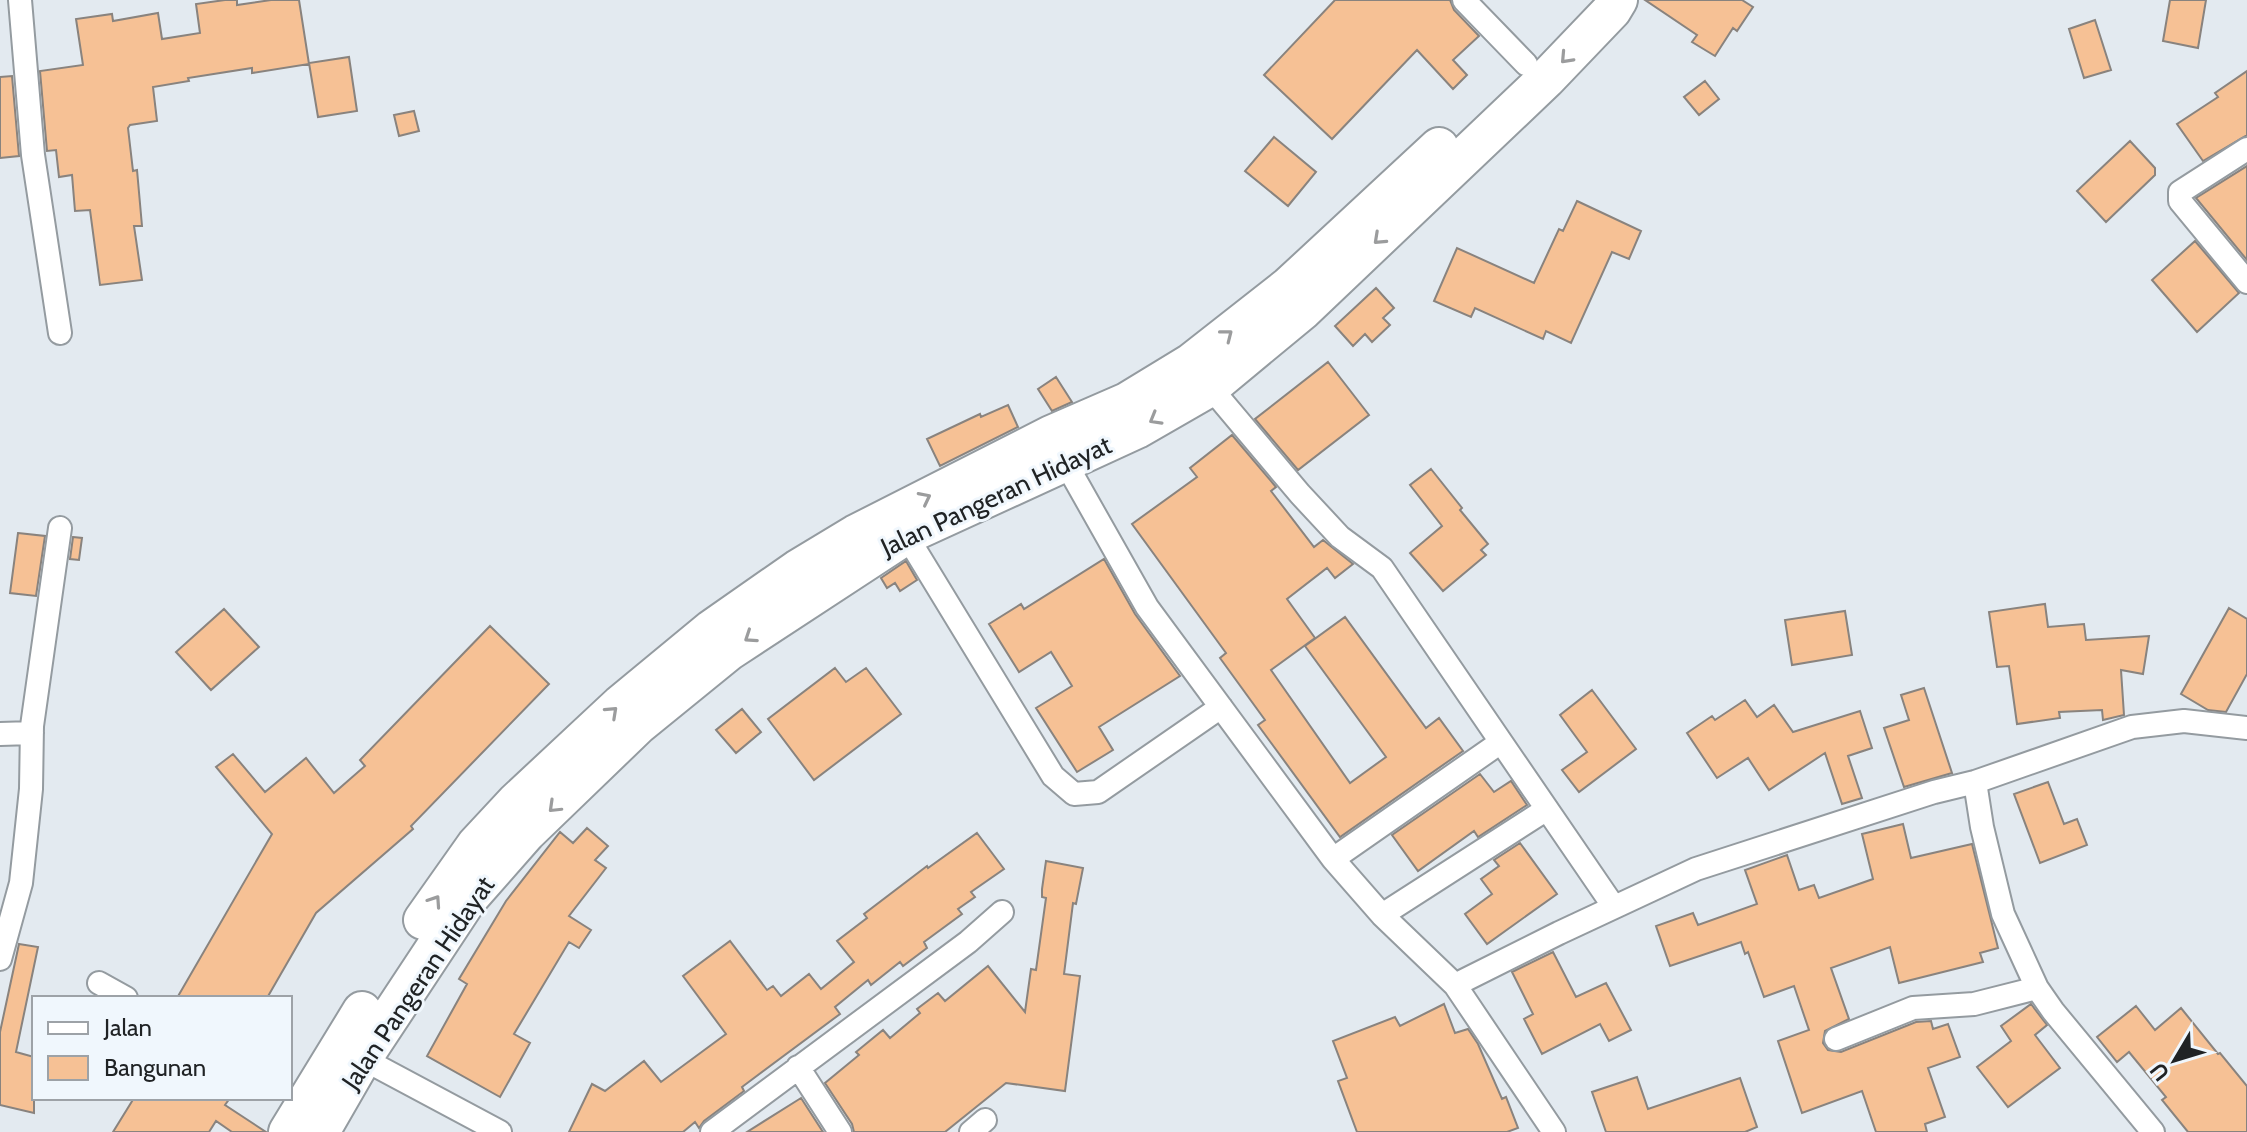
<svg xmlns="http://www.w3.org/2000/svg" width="2247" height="1132" viewBox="0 0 2247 1132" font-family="Cabin,sans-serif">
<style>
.building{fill:#f6c195;stroke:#89837e;stroke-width:2}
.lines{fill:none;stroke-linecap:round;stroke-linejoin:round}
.minor-casing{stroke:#949ba0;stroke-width:26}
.trunk-casing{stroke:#949ba0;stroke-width:42}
.minor{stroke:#fff;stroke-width:22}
.trunk{stroke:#fff;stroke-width:38}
.oneway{stroke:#9b9c9d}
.labels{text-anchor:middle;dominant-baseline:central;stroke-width:6;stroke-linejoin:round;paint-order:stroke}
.street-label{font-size:26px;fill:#202325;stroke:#f0f7fd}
</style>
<rect width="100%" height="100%" fill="#e3eaf0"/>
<!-- building -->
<path class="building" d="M225,0H237V5L271,0H299L309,64L252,73V68L188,78L189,81L153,87L157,121L130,125L128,128L133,171L137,170L142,226H134L142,280L100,285L90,210L75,211L72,175L59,177L56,150L47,151L40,71L83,65L76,19L112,14L113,21L158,13L162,39L200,33L196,4Z
M1335,0H1450L1454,10L1479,36L1453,60L1467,75L1453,89L1417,50L1332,139L1264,75Z
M1645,0H1742L1753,7L1737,31L1733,28L1715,56L1692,42L1697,35Z
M2170,0H2206L2198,48L2163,41Z
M2095,20L2111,70L2084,78L2069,29Z
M349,57L357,111L318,117L309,63Z
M2247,71V135L2203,161L2177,124L2218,97L2215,93Z
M12,76L19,156L0,158V77Z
M1705,81L1719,99L1699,115L1684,97Z
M414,111L419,131L399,136L394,115Z
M1274,137L1316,172L1288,206L1245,171Z
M2130,141L2155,168V175L2106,222L2077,191Z
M2247,166V260L2196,198Z
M1577,201L1641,231L1629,259L1612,252L1571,343L1546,331L1543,339L1475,308L1471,317L1434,301L1457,248L1534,283L1559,229L1563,231Z
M2195,241L2239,293L2197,332L2152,280Z
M1376,288L1394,308L1383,318L1390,325L1372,342L1365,334L1353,346L1335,326Z
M1328,362L1369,415L1298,470L1255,419Z
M1056,377L1072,402L1052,411L1038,389Z
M1008,405L1018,427L940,466L927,439L980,414L981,417Z
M1232,435L1276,487L1271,491L1314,547L1323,540L1353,564L1335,578L1327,568L1287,599L1315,638L1271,670L1350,783L1386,757L1305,646L1345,617L1426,728L1439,718L1463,751L1340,837L1258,725L1265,720L1220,658L1226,653L1132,524L1197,477L1190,468Z
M1431,469L1462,508L1460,510L1488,544L1481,550L1486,555L1443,591L1410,553L1442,526L1410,485Z
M18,533L45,536L36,596L10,593Z
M73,537L82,538L79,560L70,559Z
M1104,559L1135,614L1180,676L1099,727L1113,750L1077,772L1036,708L1072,686L1051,652L1019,672L989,624L1021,604L1024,609Z
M906,561L917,580L900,591L895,583L887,588L881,578Z
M2045,604L2048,627L2084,624L2086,640L2149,636L2143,674L2121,670L2124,715L2103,720L2102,710L2059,712L2060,718L2017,724L2009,666L1997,667L1989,612Z
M2229,608L2247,619V674L2226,712L2208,710L2181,694Z
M224,609L259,647L211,690L176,652Z
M1845,611L1852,655L1792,665L1785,620Z
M490,626L549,684L411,826L413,829L316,913L267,998H177L272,834L216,767L233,754L265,792L306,758L334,793L365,766L360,760Z
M835,668L846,682L866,668L901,714L814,780L768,719Z
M1924,688L1952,773L1904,787L1884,728L1909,720L1901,695Z
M1592,690L1636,749L1579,792L1562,770L1587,752L1560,715Z
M1745,700L1757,717L1774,705L1793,732L1860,711L1872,748L1848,756L1862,798L1842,804L1825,753L1769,790L1748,758L1717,778L1687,733L1712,716L1715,720Z
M742,709L761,732L736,753L716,730Z
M1480,774L1494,792L1511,781L1527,805L1478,837L1474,831L1418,871L1392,835Z
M2048,782L2064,824L2077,819L2087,845L2040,863L2014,794Z
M1903,824L1911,858L1972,844L1998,948L1980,953L1983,962L1899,983L1890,947L1831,968L1849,1019L1825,1031L1823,1043L1828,1050L1841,1052L1916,1022L1931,1021L1933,1029L1948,1024L1960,1057L1928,1068L1945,1117L1925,1124L1927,1132H1876L1862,1091L1802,1113L1778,1041L1809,1030L1794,986L1764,997L1748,952L1745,954L1741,942L1670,966L1656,926L1693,913L1698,925L1757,904L1745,870L1787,855L1799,890L1814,885L1819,898L1873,879L1862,834Z
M587,828L608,846L595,860L606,868L569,916L591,930L579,948L569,942L514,1034L530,1043L500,1097L427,1056L467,984L459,979L506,901L560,832L573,843Z
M977,833L1004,869L971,892L975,897L958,909L962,914L924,942L927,948L903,966L900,962L871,985L868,980L835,1007L840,1014L742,1087L744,1091L704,1121L699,1128L695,1122L683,1132H569L592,1084L605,1091L644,1061L661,1082L726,1034L683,976L730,941L767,990L773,986L781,996L809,974L821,989L854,962L837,941L867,918L864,914L927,866L928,868Z
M1520,843L1557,894L1487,944L1465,914L1492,894L1481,879L1499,866L1494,860Z
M1046,861L1083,868L1076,904L1073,903L1064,974L1080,976L1065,1091L1006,1083L945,1132H854L852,1124L825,1083L859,1055L856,1052L883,1030L890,1038L920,1013L917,1009L938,993L945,1001L988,966L1025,1012L1031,969L1036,970L1046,898L1042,897V889Z
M19,944L38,947L16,1052L34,1057V1113L0,1105V1032Z
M1553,952L1576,997L1606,983L1631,1030L1609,1041L1600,1024L1542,1054L1524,1019L1533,1014L1512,972Z
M1444,1004L1455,1033L1468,1029L1478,1044L1502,1099L1506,1097L1518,1128L1507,1132H1357L1338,1081L1347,1078L1333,1041L1395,1017L1400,1026Z
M2031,1004L2047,1025L2035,1035L2060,1068L2008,1107L1977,1067L2011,1041L2001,1026Z
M2136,1006L2155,1030L2181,1008L2218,1054L2220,1053L2247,1086V1132H2188L2162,1100L2166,1097L2129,1052L2117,1062L2097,1037Z
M1637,1077L1648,1109L1740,1078L1757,1127L1745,1132H1606L1592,1092Z
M134,1098H230L225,1105L266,1132H232L216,1121L209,1132H113Z
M801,1098L823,1132H747Z"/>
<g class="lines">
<defs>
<path id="minor" d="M20,0L33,155L60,333
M1464,0L1526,64
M2247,149L2180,192V201L2247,282
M1210,387L1300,494L1340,537L1382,568L1614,907
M1060,453L1147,607L1333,859L1382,915L1455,985L1554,1132
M906,535L1053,776L1074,794L1098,792L1221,707
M0,734L32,733
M1975,782L1982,827L2003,914L2037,988L2053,1011L2153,1132
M1333,859L1501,742
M1382,915L1547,809
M0,959L21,883L31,789L32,726L60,528
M99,983L126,998
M1455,985L1559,933L1696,869L1934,792L1975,782L2132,727L2184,721L2247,728
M1836,1039L1913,1008L1974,1004L2037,988
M354,1054L500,1132
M798,1067L840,1132
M712,1132L968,942L1002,912
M971,1132L985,1120"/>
<path id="trunk" d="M423,920L476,845L516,802L620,705L712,629L798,569L856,534L1051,435L1127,402L1191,363L1289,286L1439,147
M288,1132L362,1011
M320,1132L362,1059L467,900L526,833L638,725L729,651L906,535L1137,429L1210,387L1303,310L1546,79L1612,10L1618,0"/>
</defs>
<!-- minor casing -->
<use href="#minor" class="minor-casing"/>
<!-- trunk casing -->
<use href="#trunk" class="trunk-casing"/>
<!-- minor -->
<use href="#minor" class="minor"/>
<!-- trunk -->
<use href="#trunk" class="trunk"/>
</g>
<!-- one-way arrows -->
<defs><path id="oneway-chevron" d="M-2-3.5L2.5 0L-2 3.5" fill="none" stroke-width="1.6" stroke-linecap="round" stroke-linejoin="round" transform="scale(2)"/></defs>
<g class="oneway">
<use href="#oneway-chevron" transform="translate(1566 58) rotate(133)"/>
<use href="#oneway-chevron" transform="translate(1379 239) rotate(137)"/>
<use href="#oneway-chevron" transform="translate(1227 335) rotate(-38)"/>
<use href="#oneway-chevron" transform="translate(1155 419) rotate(150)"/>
<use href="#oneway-chevron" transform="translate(925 498) rotate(-27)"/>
<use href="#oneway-chevron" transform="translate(750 637) rotate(146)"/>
<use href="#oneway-chevron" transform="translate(612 712) rotate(-43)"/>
<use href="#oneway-chevron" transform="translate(554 807) rotate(136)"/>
<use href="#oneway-chevron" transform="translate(435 901) rotate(-56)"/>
</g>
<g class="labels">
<!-- street labels -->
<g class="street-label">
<text transform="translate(996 496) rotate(-25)">Jalan Pangeran Hidayat</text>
<text transform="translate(418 983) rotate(-56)">Jalan Pangeran Hidayat</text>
</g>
</g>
<!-- legend -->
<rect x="32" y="996" width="260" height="104" fill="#f0f7fd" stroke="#9da2a7" stroke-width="2"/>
<rect x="48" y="1022" width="40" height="12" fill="#ffffff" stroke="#9da2a7" stroke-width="2"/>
<text x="104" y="1036" font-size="24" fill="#202325">Jalan</text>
<rect x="48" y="1056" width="40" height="24" fill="#f6c195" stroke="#9da2a7" stroke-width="2"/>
<text x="104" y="1076" font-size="24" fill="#202325">Bangunan</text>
<!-- north arrow -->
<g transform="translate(2175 1060) rotate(232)" stroke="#f0f7fd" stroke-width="6" paint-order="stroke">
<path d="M0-6L14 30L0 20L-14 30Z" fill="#202325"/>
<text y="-12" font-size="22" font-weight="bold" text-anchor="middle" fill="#202325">U</text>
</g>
</svg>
